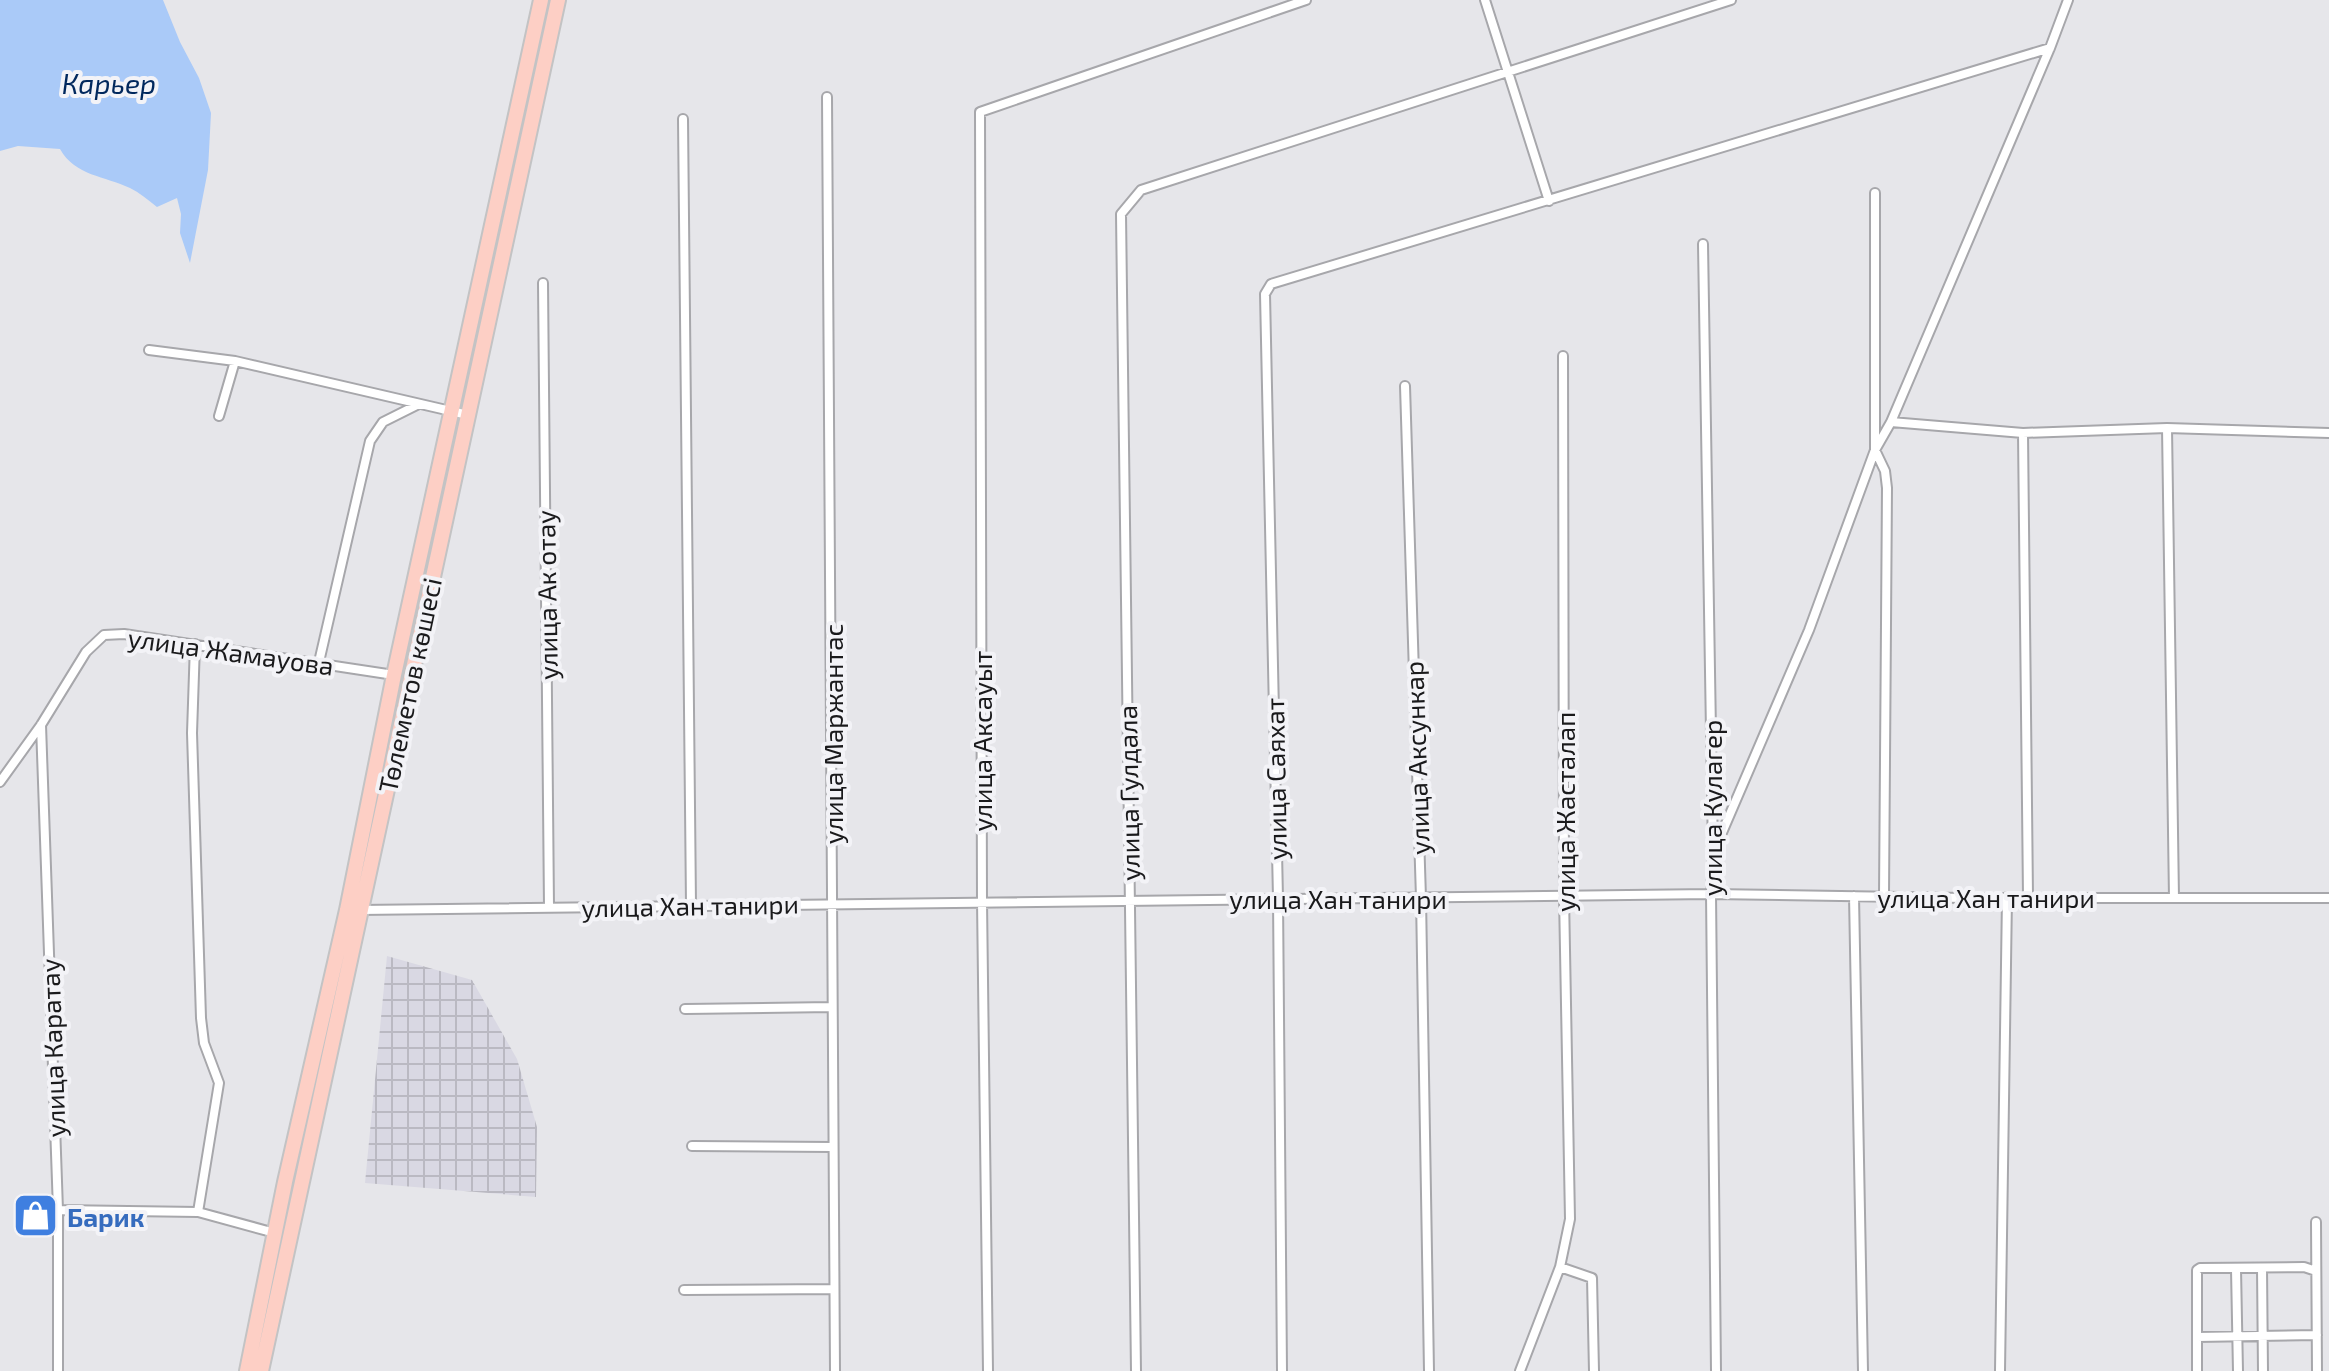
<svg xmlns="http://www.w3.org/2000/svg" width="2329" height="1371" viewBox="0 0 2329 1371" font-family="'Exo 2',sans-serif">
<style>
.industrial{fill:url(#industrial-grid)}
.water{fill:#aacaf8}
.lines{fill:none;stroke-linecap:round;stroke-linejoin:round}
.street-casing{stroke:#a7a7ab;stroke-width:12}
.primary-casing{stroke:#c3c3c4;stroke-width:18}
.street{stroke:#fff;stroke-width:8}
.primary{stroke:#fdcfc5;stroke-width:14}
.labels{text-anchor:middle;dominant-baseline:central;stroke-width:8;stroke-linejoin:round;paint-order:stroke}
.street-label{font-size:26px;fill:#1a1a1c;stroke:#f3f3f7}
.shop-label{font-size:26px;font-weight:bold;fill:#366cbe;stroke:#f3f3f7;text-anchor:start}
.water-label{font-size:28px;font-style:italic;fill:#01285d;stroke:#f3f3f7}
</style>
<defs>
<pattern id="industrial-grid" width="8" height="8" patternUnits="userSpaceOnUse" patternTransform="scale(2)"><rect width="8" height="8" fill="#d9d8e3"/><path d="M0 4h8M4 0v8" fill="none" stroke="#bab9c2"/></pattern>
</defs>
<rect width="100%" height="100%" fill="#e6e6ea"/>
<!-- industrial -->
<path class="industrial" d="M387,956L472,980L517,1059L537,1127L536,1197L365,1183Z"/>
<!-- water -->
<path class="water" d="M0,0H163L180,42L199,78L211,113L208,170L190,263L180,233L181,214L177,198L157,207C148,200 140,193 130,188C105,176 75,176 60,149L18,146L0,151Z"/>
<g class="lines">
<defs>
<path id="street" d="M1485,0L1549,201
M827,97L835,1371
M683,119L691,905
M1875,193V450L1885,471L1887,488L1884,896
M1703,244L1713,854L1711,894L1716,1371
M543,283L549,907
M149,350L235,361L468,415
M1405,386L1421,898L1429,1371
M219,416L235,361
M1891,422L2023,433L2167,428L2329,433
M2167,428L2174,898
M2023,433L2028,897
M195,644L192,733L201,1018L204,1043L219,1083L198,1212
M319,662L370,441L383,422L419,404
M41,725L58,1210V1371
M0,782L41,725L86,652L104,635L124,634L394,675
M1715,849L1809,630L1875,450L1891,422L2050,48L2068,0
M1854,896L1863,1371
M359,910L1711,894L1965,898H2329
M685,1009L832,1007
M692,1146L833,1147
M58,1210L198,1212L275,1233
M2316,1222L2317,1371
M1560,1267L1592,1278L1594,1371
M2262,1268L2263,1371
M2236,1269L2238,1371
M684,1290L834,1289
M2197,1337L2317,1335
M988,1371L982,901L980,112L1306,0
M1136,1371L1121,214L1141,190L1731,0
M1282,1371L1278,898L1265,294L1271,284L2050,48
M1520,1371L1560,1267L1570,1219L1564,896L1563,356
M2000,1371L2007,897
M2197,1371V1270L2200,1268L2304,1267L2316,1271"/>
<path id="primary" d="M247,1371L285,1182L347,910L394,675L541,0
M261,1371L558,0"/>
</defs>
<!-- street casing -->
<use href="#street" class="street-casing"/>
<!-- primary casing -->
<use href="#primary" class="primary-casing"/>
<!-- street -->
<use href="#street" class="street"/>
<!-- primary -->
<use href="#primary" class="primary"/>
</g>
<!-- icons -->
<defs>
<symbol id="shop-square" viewBox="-11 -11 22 22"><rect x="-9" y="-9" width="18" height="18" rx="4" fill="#3f7fe0" stroke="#f3f3f7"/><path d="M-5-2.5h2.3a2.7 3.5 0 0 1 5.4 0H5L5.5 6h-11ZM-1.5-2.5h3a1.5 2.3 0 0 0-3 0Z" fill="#fff"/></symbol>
</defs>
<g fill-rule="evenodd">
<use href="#shop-square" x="10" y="1190" width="51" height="51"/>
</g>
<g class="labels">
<!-- street labels -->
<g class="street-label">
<text transform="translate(546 595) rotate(-91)">улица Ак отау</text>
<text transform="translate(231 651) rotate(8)">улица Жамауова</text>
<text transform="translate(409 685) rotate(-78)">Төлеметов көшесі</text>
<text transform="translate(832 734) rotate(-90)">улица Маржантас</text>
<text transform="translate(981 741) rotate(-90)">улица Аксауыт</text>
<text transform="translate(1416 758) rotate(-92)">улица Аксункар</text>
<text transform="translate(1275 779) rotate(-91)">улица Саяхат</text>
<text transform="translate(1128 793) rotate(-91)">улица Гулдала</text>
<text transform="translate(1711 808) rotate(-90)">улица Кулагер</text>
<text transform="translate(1564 812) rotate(-90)">улица Жасталап</text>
<text x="1986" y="897">улица Хан танири</text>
<text x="1338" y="898">улица Хан танири</text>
<text transform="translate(690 905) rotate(-1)">улица Хан танири</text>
<text transform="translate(52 1048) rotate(-92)">улица Каратау</text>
</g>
<!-- shop labels -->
<g class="shop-label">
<text x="67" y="1216">Барик</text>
</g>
<!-- water labels -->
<g class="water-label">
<text x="109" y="83">Карьер</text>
</g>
</g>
</svg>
